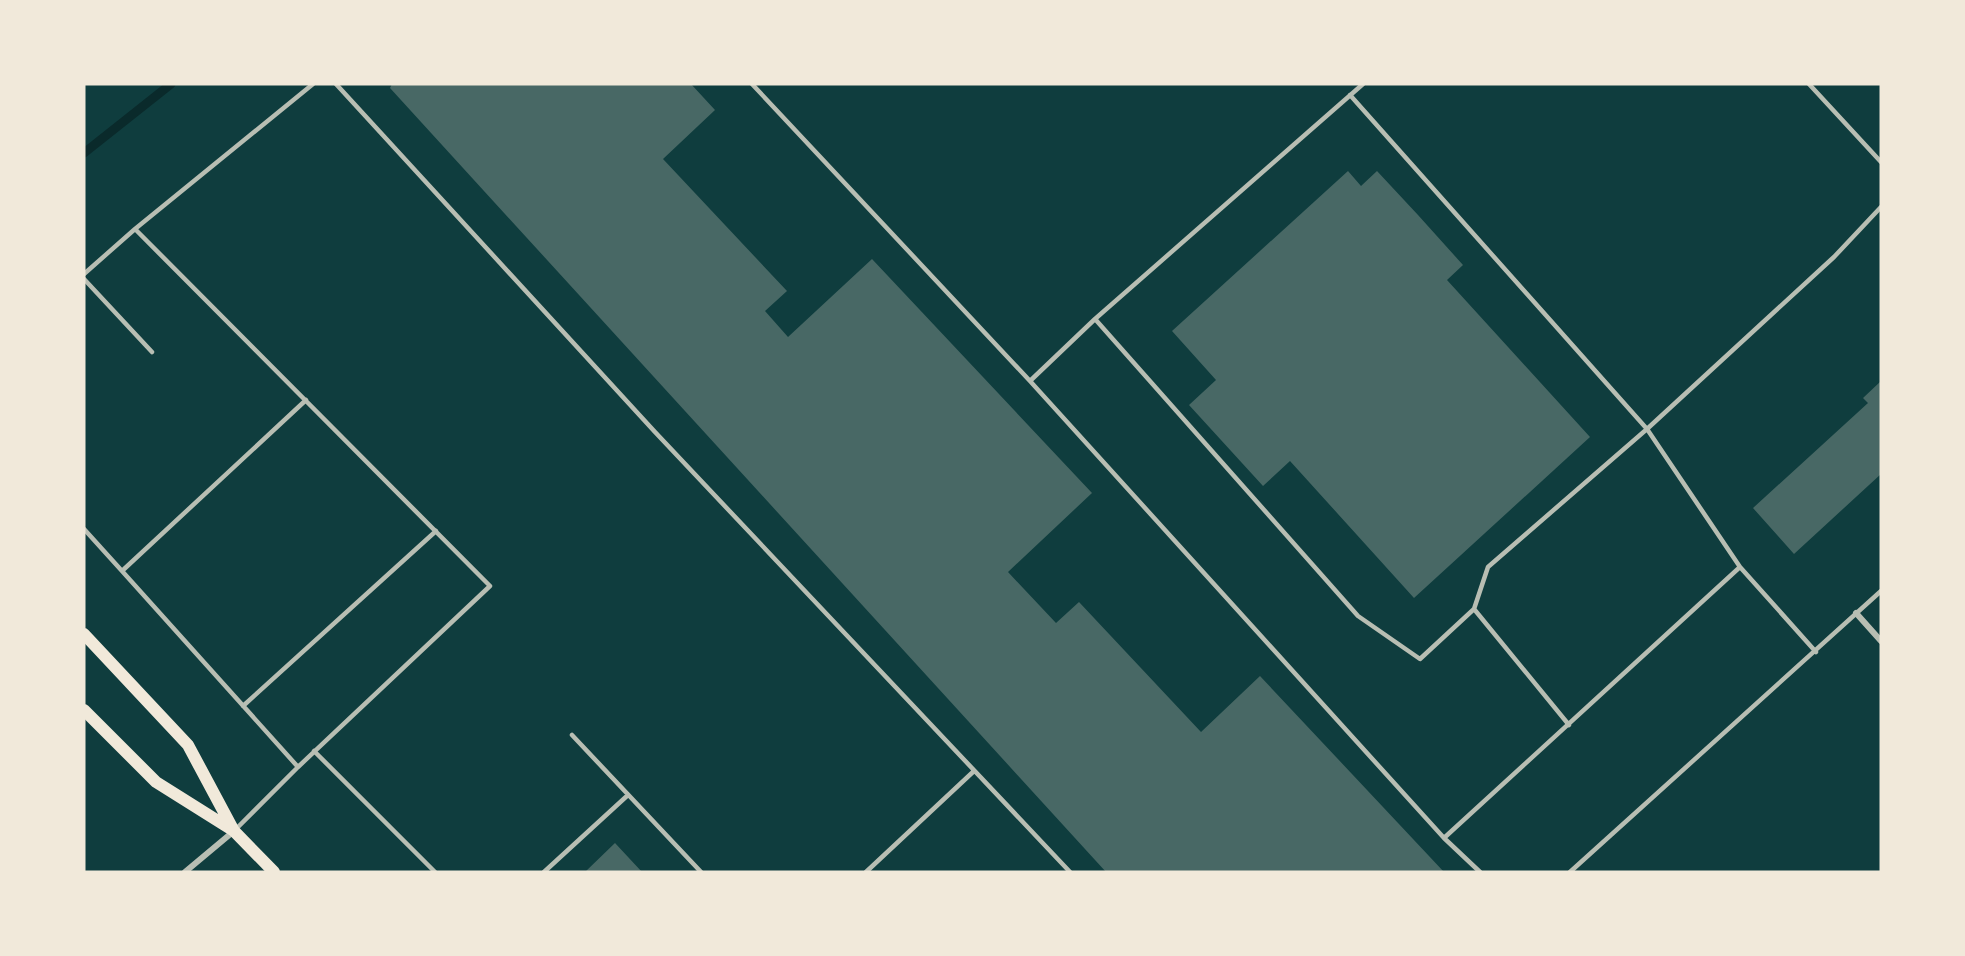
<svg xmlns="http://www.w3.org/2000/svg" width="1965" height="956" viewBox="0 0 1965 956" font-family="'Source Sans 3',sans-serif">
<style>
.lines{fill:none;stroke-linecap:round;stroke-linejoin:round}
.stream{stroke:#0a2a2b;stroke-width:9}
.building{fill:#486865}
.service{stroke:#b8beb3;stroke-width:4.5}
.minor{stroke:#b8beb3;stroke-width:6}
.secondary{stroke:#f1e9da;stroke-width:12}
</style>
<rect width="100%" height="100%" fill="#0f3d3e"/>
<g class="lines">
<!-- stream -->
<path class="stream" d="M84,153L171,84"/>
</g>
<!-- building -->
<path class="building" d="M392,84H691L715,110L663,159L787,291L765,311L788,337L872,259L1092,493L1008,572L1056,623L1079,602L1201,732L1260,676L1444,872H1106L390,88Z
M1348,171L1361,186L1377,171L1418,215L1463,265L1447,280L1590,437L1414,598L1290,461L1263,486L1189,405L1216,380L1172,331Z
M1881,381V474L1794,554L1753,508L1868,403L1863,398Z
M615,843L642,872H585Z"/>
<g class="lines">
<!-- service -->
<path class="service" d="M336,84L655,432L1070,872
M752,84L1030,381L1444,838L1480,872
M1809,84L1881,162
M1350,95L1647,429L1740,567L1816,652
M84,274L135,229
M84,279L152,352
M1095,319L1358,616L1420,659L1474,609
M1030,381L1095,319L1363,84
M84,529L122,571
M243,706L436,531
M1569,725L1474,609L1488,567L1647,429L1834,257L1881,207
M572,735L701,872
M314,751L435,872
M298,767L122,571L306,400
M234,831L298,767L490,586L135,229L313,84
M1444,838L1740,567
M544,872L628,795
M866,872L974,771
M1570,872L1881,591"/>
<!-- minor -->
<path class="minor" d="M1856,613L1881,641
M185,872L234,831"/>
<!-- secondary -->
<path class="secondary" d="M84,634L188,745L234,831L156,782L84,710
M234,831L274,872"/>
</g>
<!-- border -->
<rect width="1965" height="956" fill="none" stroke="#f1e9da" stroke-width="171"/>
</svg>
